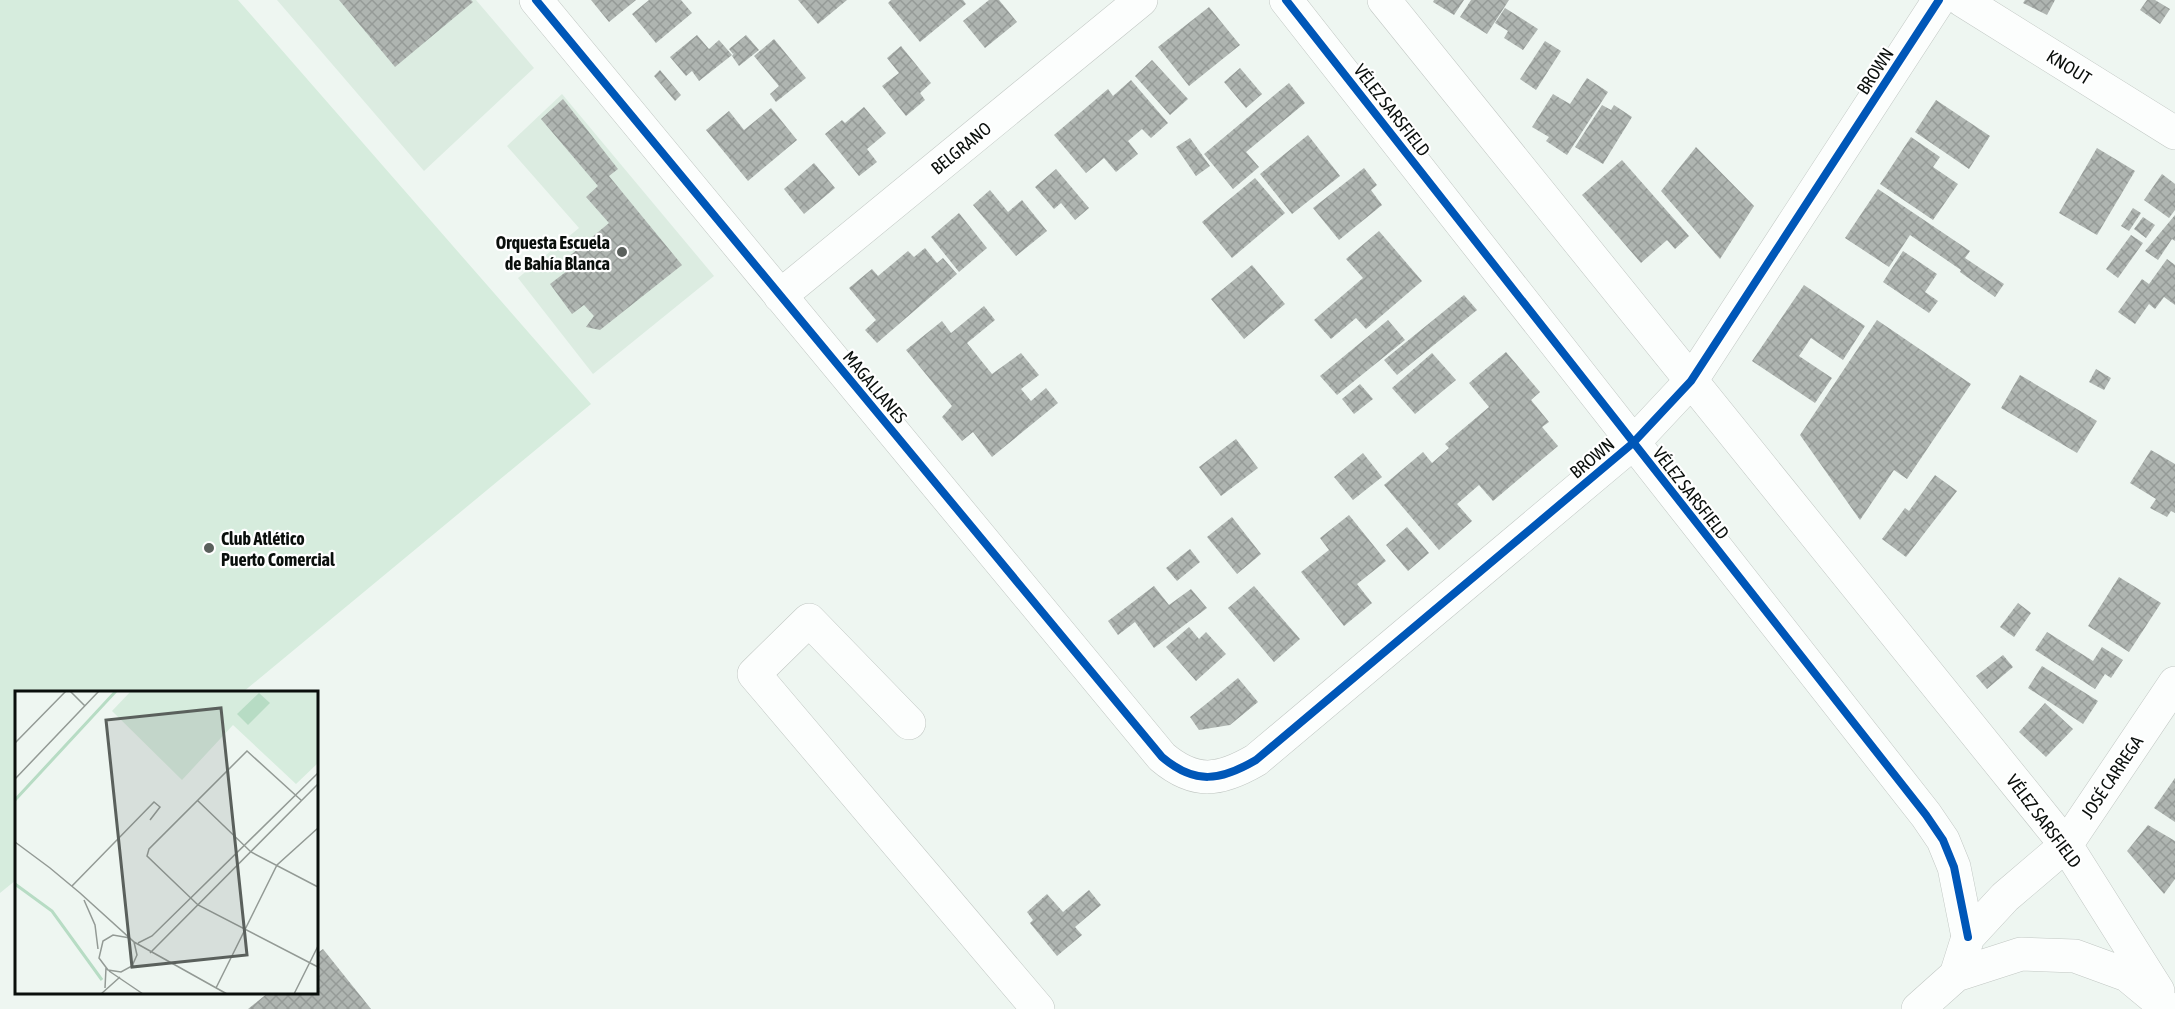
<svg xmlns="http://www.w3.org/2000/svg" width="2175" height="1009" viewBox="0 0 2175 1009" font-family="'Asap Condensed',sans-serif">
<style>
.built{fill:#dcece1}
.pitch{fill:#d6ecdd}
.building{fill:url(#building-cross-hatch)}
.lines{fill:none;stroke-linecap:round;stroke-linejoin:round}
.minor-casing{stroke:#c1c7c3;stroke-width:34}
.major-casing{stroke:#c1c7c3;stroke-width:34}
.minor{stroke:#fcfefd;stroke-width:33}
.major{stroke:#fcfefd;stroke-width:33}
.cycleway-casing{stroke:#fff;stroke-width:11}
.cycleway{stroke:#0057b8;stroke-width:8}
.poi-dot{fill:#5a605c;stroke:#fff;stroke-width:2}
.labels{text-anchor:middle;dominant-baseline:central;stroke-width:4.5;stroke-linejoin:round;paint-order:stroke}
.street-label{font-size:18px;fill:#0a0f0c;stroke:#fff}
.poi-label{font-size:18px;font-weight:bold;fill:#0a0f0c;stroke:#fff;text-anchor:end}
.inset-river{fill:none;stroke:#b7dcc4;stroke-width:3}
.inset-road{fill:none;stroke:#939a95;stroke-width:1.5}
.view{fill:#5a605c;fill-opacity:0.15;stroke:#5a605c;stroke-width:3}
.inset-edge{fill:none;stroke:#0a0f0c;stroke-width:3}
</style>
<defs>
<pattern id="building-cross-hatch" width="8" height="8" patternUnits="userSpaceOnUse" patternTransform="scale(1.5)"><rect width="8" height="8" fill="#afb5b1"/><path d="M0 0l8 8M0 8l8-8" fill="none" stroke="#959a97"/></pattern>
</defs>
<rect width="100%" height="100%" fill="#eef6f1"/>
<!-- built -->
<path class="built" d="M277,0H476L534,68L424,171Z
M562,94L714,276L593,374L518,278L579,228L507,146Z"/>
<!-- pitch -->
<path class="pitch" d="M0,0H238L591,404L243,692H16V880L0,893Z"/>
<!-- building -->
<path class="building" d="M339,0H471L473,2L395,67Z
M591,0H636L609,22Z
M649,0H681L692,13L656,43L632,14Z
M798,0H847L818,24Z
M891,0H963L966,4L920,42L888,3Z
M989,0H999L1017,22L985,48L963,21Z
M1434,0H1464L1454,15L1433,2Z
M1471,0H1509L1487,34L1460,17Z
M2025,0H2055L2047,15L2023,3Z
M2147,0H2155L2170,9L2160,24L2140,10Z
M1209,7L1240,45L1189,86L1158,47Z
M1505,8L1538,29L1523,50L1504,38L1508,31L1495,23Z
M697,35L709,49L719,40L732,55L699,81L692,71L686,76L670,57Z
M746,35L759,50L739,66L732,56L735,52L733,54L729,49Z
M774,39L806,78L776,102L770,94L779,86L754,56Z
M1545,41L1561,51L1536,90L1520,79Z
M901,46L931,83L920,93L925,100L906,116L882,86L899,73L887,58Z
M1152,60L1188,99L1170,115L1135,76Z
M1240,68L1262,94L1246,108L1224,82Z
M660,70L681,95L675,101L654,76Z
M1587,78L1608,92L1567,155L1546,141L1549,137L1532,127L1553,94L1570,104Z
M1131,80L1168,123L1151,138L1142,129L1128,141L1138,154L1116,172L1104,158L1086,173L1054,135L1108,89L1113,96Z
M1289,83L1305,103L1246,152L1259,167L1233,189L1204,154Z
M563,99L618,169L609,176L682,265L600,330L586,327L594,316L584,305L572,314L550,284L567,271L561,263L609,223L586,197L598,186L541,119Z
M1936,100L1990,136L1969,169L1915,132Z
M1602,105L1611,110L1614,105L1632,117L1603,164L1575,147Z
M864,107L886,133L867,149L877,162L859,176L825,134L842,120L845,123Z
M771,108L797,140L748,181L706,130L729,111L744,130Z
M1308,135L1340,176L1292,214L1260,174Z
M1911,137L1940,157L1933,167L1958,184L1933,220L1880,184Z
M1190,138L1210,166L1196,176L1176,147Z
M1696,147L1754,206L1720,259L1661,191Z
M2097,148L2135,171L2097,235L2059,213Z
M1622,160L1689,236L1675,249L1667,240L1641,263L1582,195Z
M814,163L835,188L804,214L784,189Z
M1364,168L1377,185L1371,190L1382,205L1339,240L1313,208Z
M1056,169L1089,208L1075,220L1061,203L1054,209L1035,187Z
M2162,174L2175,184V210L2169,218L2144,200Z
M1255,178L1285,213L1232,258L1202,222Z
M1878,189L1970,251L1965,258L2004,284L1995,297L1960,272L1961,270L1910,235L1889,267L1845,238Z
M990,190L1008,212L1022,200L1047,231L1016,256L973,205Z
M2133,208L2141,213L2129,231L2121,226Z
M959,213L987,248L959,272L931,237Z
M2175,215V241L2172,239L2158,260L2145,251Z
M2143,217L2155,225L2146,238L2134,229Z
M1379,231L1422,281L1366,329L1356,318L1331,339L1314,320L1363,278L1346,259Z
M2131,235L2143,243L2118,278L2106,269Z
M925,248L937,263L943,258L957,274L877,343L865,330L876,320L849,288L872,269L878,276L908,251L914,257Z
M1903,251L1937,274L1925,292L1938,301L1929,313L1883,282Z
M2167,259L2175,265V305L2164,297L2155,309L2149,304L2135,324L2118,312L2142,279L2149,284Z
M1252,265L1285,304L1244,339L1211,299Z
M1804,285L1865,326L1843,360L1811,338L1799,356L1832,378L1815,403L1752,361Z
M1464,295L1477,310L1397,375L1384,360Z
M984,306L995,320L967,343L992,374L1021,353L1039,375L1021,389L1031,401L1046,388L1058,403L992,457L973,432L962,441L942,417L952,406L906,350L942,321L951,333Z
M1388,320L1405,340L1337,395L1320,376Z
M1877,320L1971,384L1907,479L1894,470L1860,520L1800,435Z
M1506,352L1540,392L1531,400L1549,422L1542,427L1558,446L1493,501L1479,485L1457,504L1472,521L1439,550L1384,485L1423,452L1432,463L1449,448L1445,444L1489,407L1469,383Z
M1432,353L1456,380L1415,414L1392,388Z
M2096,369L2111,378L2104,390L2089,382Z
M2020,375L2097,421L2077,453L2001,408Z
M1360,384L1373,399L1354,414L1342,399Z
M1236,439L1258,468L1221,496L1199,467Z
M2151,450L2175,464V513L2171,511L2167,517L2150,508L2156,499L2130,483Z
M1363,453L1382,477L1353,500L1334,477Z
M1935,475L1957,491L1906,557L1882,539L1905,508L1909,511Z
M1349,515L1386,561L1357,584L1372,603L1344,626L1301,572L1329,550L1320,538Z
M1232,517L1261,554L1237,574L1207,537Z
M1407,527L1429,553L1408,571L1386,545Z
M1190,549L1200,562L1177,581L1166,568Z
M2119,577L2161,603L2129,652L2088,626Z
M1154,586L1169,605L1191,589L1207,608L1154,648L1135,622L1118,635L1108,621Z
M1254,586L1300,639L1274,662L1228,608Z
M2018,603L2031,613L2014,637L2000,627Z
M1189,627L1199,639L1206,632L1226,654L1196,681L1166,647Z
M2047,632L2093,661L2102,647L2123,660L2111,678L2105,674L2095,689L2035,650Z
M2003,655L2013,667L1987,689L1976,676Z
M2042,666L2098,701L2083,724L2028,688Z
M1238,678L1258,702L1230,725L1199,730L1190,717Z
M2045,703L2073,729L2046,757L2019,732Z
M2175,778V822L2154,808Z
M2148,825L2175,841V879L2164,894L2127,851Z
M1089,890L1101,905L1075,927L1082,935L1057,956L1030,923L1033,920L1027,912L1047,894L1063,912Z
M323,949L371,1009H248L269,992H316V954Z"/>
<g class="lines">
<defs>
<path id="minor" d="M536,0L1162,757C1195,785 1220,781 1256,760L1633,443L1691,381L1939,0
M1286,0L1926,815L1943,840L1954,867L1968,937
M1384,0L2066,845
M1962,0L2175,133
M780,296L1141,0
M909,723L809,620L754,674L1038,1009"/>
<path id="major" d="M2066,845L2158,991
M1956,975L1968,937L2005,897L2066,845L2175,683
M1918,1009L1956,975L2021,954L2075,956L2127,975L2168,1009"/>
</defs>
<!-- minor casing -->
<use href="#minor" class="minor-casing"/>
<!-- major casing -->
<use href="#major" class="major-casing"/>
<!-- minor -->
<use href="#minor" class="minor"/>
<!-- major -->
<use href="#major" class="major"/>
<defs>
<path id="cycleway" d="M536,0L1162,757C1195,785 1220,781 1256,760L1633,443L1691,381L1939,0
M1286,0L1926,815L1943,840L1954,867L1968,937"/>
</defs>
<!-- cycleway casing -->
<use href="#cycleway" class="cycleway-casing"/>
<!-- cycleway -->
<use href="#cycleway" class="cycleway"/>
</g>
<!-- markers -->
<g class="poi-dot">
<circle cx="622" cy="252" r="6"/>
<circle cx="209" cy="548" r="6"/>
</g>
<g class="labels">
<!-- street labels -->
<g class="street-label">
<text transform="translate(2069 67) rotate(32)">KNOUT</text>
<text transform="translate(1875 71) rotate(-57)">BROWN</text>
<text transform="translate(1392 110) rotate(52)">VÉLEZ SARSFIELD</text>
<text transform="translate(961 148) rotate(-39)">BELGRANO</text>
<text transform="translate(875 387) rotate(50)">MAGALLANES</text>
<text transform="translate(1592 458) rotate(-40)">BROWN</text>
<text transform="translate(1691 493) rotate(52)">VÉLEZ SARSFIELD</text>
<text transform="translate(2112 777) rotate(-56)">JOSÉ CARREGA</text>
<text transform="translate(2044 821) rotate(53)">VÉLEZ SARSFIELD</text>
</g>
<!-- poi labels -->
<g class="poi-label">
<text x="610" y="242">Orquesta Escuela<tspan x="610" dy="21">de Bahía Blanca</tspan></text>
<text x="221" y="538" text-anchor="start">Club Atlético<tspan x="221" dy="21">Puerto Comercial</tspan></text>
</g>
</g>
<!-- overview -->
<g transform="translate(15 691)">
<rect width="303" height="303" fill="#eef6f1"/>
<path d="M116,0H303V72L281,93L218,34L167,89L97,20Z" fill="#d6ecdd"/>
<path d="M244,2L255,12L233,34L222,23Z" fill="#b7dcc4"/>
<path class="inset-river" d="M0,109L101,0M0,193L37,220L87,289"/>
<path class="inset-road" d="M55,0L70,15M0,52L51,0M0,88L84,0M182,109L236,161L303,196M287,110L232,60L134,158L132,165L183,214L303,276M0,151L35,177L65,202L119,251L122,264L117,275L106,281L93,279L84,267L88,250L98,244L115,247M57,195L139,111L145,116L135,129M69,209L80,234L83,258M119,251L212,303M123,252L137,245L303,82M135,262L303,93M94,280L128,303M90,297L91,277M201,297L262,174L303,137M86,303L105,286M279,303L303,255"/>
<path class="view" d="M206,17L232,264L117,276L91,29Z"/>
<rect width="303" height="303" class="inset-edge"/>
</g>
</svg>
